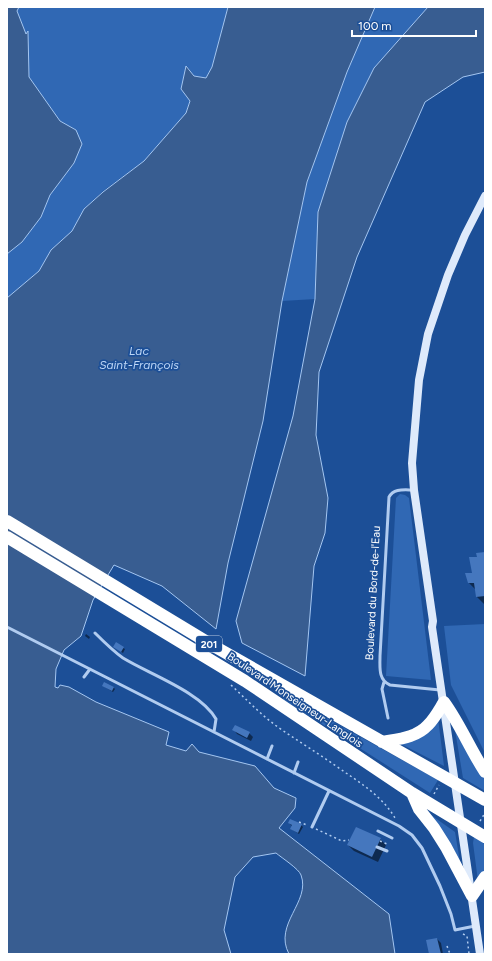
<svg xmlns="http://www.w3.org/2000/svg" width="492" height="961" viewBox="0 0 492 961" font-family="Figtree,sans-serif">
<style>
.green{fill:#3068b4}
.water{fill:#385d91;stroke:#a4c6f1}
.shadow{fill:#0007}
.building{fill:#4577be}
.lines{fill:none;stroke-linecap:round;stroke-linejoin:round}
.path{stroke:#b1ccf0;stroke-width:1.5;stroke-dasharray:2 3;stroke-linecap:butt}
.lane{stroke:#b1ccf0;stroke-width:3}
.secondary{stroke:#deeafb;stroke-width:8}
.highway{stroke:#fff;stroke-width:12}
.labels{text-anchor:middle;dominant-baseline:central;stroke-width:3.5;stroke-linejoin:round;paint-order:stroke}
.shield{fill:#1c4f97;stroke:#bbcae0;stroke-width:1}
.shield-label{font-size:10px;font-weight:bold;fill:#fff}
.street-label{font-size:11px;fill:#fff;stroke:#1c4f97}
.water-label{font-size:12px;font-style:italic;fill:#bdd6f6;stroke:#1c4f97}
</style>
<rect width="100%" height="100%" fill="#1c4f97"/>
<!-- green -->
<path class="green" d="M19,7H228L212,67L206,78L194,76L187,66L190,101L186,113L144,161L103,191L84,209L72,231L51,250L39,271L7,298V254L22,242L41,217L50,195L74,163L76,130L60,121L29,77L28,32L26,35L17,11Z
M375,7H428L374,68L318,212L315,299L282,301L307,182L347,72Z
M400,494L405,495L409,498L431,680L386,676L396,498Z
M485,624V753L451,685L444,626Z
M285,695L438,780L430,793L283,699Z
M438,718L444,766L399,743Z
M454,724L471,757L485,778V791L463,778Z
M431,815L455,832L461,868Z
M474,837L485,844V871L478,881L473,843Z"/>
<!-- water -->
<path class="water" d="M7,7H19L17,11L26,34L28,31L29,77L60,121L76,130L82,144L74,163L50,195L41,217L22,242L7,254Z
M228,7H375L347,72L307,182L282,301L263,421L228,563L216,629L162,586L114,565L93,600L81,636L64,650L56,669L55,687L58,688L60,685L69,687L96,702L169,732L166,745L186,751L192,744L199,752L255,766L274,788L296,798L295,808L279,828L389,914L395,954H289C273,924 311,902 301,875C299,869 282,858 276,853L253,857L235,877L224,930L231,954H7V298L39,271L51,250L72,231L84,209L103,192L144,161L186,113L190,101L181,89L186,66L194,76L206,78L212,67Z
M428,7H485V72L463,77L425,102L357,257L319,372L316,435L328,498L325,533L314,566L305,676L242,643L236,621L293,416L315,299L318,212L347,122L374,68Z"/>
<!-- shadow -->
<path class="shadow" d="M485,553V605L477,597L476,590L469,583L478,558Z
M86,634L90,637L89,639L85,636Z
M116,648H123L125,649L123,653Z
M103,686L113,687L115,689L113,692Z
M234,730L249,733L253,737L251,741L237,734Z
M289,823L301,825L303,827L299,834L291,829L292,826Z
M380,839L386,845L378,862L354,851L348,845Z
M437,939L441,943L443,954H430Z"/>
<!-- building -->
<path class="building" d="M485,552V596L476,597L474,583H468L465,573H472L469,557H477L476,553Z
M116,642L124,647L121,652L113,647Z
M104,682L114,687L112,691L102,686Z
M235,725L250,732L247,738L232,730Z
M290,819L302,824L298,833L290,829L292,825L288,823Z
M356,827L381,838L372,857L347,845Z
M437,938L441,954H429L426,940Z"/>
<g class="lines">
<!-- path -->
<path class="path" d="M231,685C248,701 263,717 282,730C303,744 325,758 346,773C364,785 384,799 395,818
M434,794L439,785
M480,821L485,813
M299,822L307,825
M316,829L342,841L349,840
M380,841L387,844
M463,934L467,936L469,954
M447,946L450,954"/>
<!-- lane -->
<path class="lane" d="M414,490C404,490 394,488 389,497L380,656C380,667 378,680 390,685L440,690
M7,627L399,826L412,835L422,848L440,886L451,914L455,930L475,926
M95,633C104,642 113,651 123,658C149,674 201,692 216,719L214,732
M84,677L90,669
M384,682L382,689L388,718
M267,759L272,746
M294,773L298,762
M312,827L329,791
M378,831L392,838
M377,847L387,851"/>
<!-- secondary -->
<path class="secondary" d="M480,954L432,627L433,621L414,490L412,463L419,380L428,334L448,275L465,235L485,196"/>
<!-- highway -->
<path class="highway" d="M7,521L212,645L485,800
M7,537L245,681L412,793L485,837
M382,742C398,739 416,738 428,725C435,718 439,710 444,702C460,724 470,749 485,772
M412,793L419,809L434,828L446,847L472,896L485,877"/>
</g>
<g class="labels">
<!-- shield labels -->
<rect class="shield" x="196" y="636" width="26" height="16" rx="3"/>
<g class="shield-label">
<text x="209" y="644">201</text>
</g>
<!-- street labels -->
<g class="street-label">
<text transform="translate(373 593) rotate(-87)">Boulevard du Bord-de-l'Eau</text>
<text transform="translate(295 700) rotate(34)">Boulevard Monseigneur-Langlois</text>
</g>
<!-- water labels -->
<g class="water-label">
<text x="139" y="351">Lac<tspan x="139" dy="14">Saint-François</tspan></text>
</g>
</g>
<!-- border -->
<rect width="492" height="961" fill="none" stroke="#ffffff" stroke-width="16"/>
<!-- scale -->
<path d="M352 30v6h124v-6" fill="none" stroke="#ffffff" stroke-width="2"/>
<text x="358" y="30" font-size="12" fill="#ffffff" stroke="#1c4f97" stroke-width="3" paint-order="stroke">100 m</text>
</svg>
